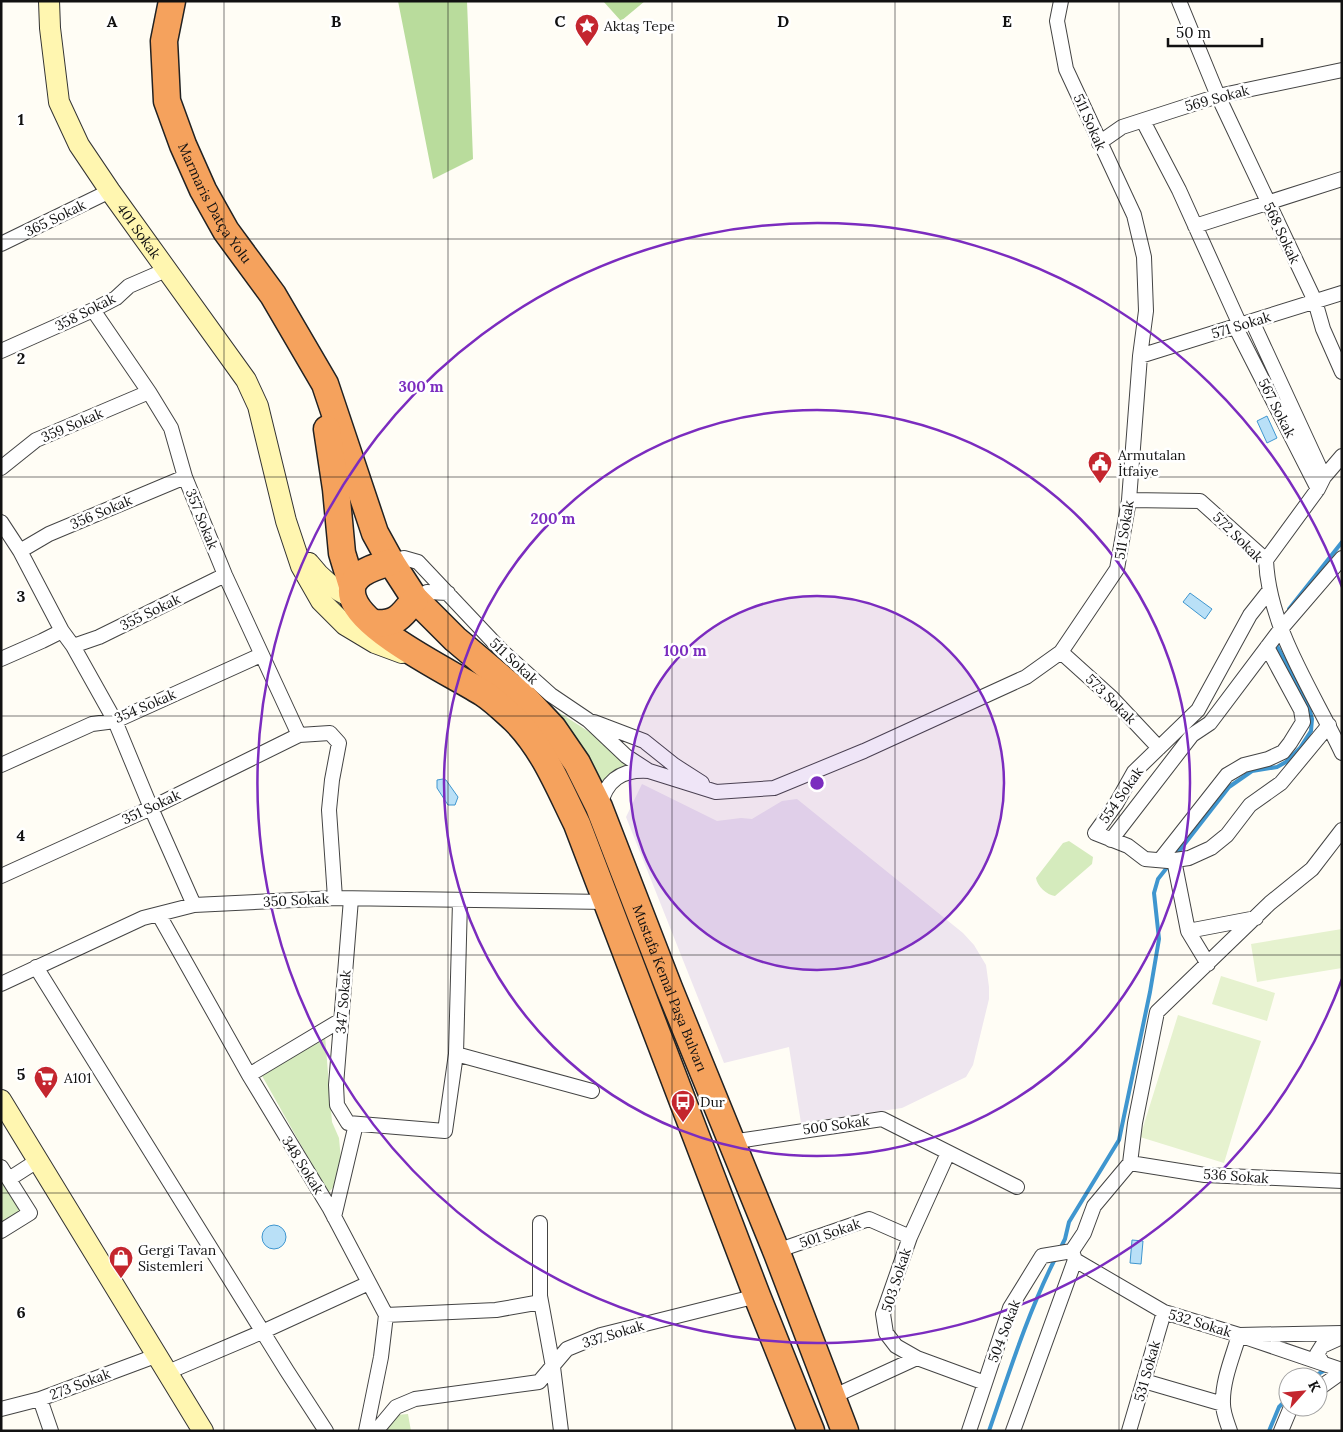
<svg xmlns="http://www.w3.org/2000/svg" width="1343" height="1432" viewBox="0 0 1343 1432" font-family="Lora,serif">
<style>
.industrial{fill:#eee6ef}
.green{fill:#d5ebbd}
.forest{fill:#b9dc9c}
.pitch{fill:#e6f2cf}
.water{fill:#b9e0f7;stroke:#3f96cf}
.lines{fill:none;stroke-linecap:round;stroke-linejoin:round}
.stream{stroke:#3f96cf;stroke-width:4}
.street-casing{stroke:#444;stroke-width:16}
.secondary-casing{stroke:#333;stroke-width:22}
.highway-casing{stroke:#222;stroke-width:29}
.street{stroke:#fff;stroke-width:14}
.secondary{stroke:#fff6b0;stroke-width:20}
.highway{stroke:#f5a25d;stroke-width:26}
.grid{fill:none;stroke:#111;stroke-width:1;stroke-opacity:0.55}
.ring{fill:none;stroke:#7b2cbf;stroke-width:2.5}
.labels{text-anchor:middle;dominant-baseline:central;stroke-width:5;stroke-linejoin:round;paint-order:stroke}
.poi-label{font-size:14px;fill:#111;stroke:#fff;text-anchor:start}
.street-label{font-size:14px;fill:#111;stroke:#fff}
.grid-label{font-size:16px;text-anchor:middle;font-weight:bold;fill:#111;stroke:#fff;stroke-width:5;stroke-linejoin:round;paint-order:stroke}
.centre{fill:#7b2cbf;stroke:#fff;stroke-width:2.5}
.ring-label{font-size:15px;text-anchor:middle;font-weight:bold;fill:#7b2cbf;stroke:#fff;stroke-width:5;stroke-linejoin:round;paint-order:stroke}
</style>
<rect width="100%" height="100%" fill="#fffdf5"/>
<!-- industrial -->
<path class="industrial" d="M642,784L717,821L741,818L752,819L782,801L797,799L963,933L974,945L986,965L989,987V999L973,1065L966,1077L902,1108L801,1123L789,1047L724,1063L626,817Z"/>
<!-- green -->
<path class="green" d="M546,704L594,735L623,760L636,766C618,771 608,772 599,790Z
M1069,841L1093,857L1092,864L1055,896C1047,895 1037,886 1036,878L1063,843Z
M325,1036L332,1122L339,1138L341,1160L339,1181L328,1193L261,1074Z
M1,1172L27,1213L1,1230Z
M408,1414L411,1431H382L396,1415Z"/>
<!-- forest -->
<path class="forest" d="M398,1H467L473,159L433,179Z
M603,1H645L621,21Z"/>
<!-- pitch -->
<path class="pitch" d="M1342,929V968L1257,982L1251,944Z
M1221,976L1275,993L1267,1021L1212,1004Z
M1178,1015L1261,1041L1224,1163L1140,1137Z"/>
<!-- water -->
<path class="water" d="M1267,416L1277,438L1267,443L1257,421Z
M1190,593L1212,609L1205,619L1183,602Z
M443,779L446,780L458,797L455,805H448L437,788V780Z
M262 1237a12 12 0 1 1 24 0a12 12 0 1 1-24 0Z
M1132,1240L1143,1241L1141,1264L1130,1263Z"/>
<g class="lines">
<!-- stream -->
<path class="stream" d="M1289,609L1342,542
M1176,855L1229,787L1252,771L1277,767L1286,762L1300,748L1311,731L1312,719L1309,707L1277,646L1278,641
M1060,1249L1065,1239L1069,1222L1119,1140L1150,992L1159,939L1154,893L1158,879L1169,865
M1313,1377L1327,1369
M989,1431C1009,1373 1028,1312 1056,1257
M1269,1431L1279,1407L1288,1398"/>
<defs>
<path id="street" d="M1179,1L1218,96L1315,301L1323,329L1342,372
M1143,121L1179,190L1240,325
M1099,143L1122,127L1218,96L1342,70
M1195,226L1342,179
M1,244L110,191
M93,310L149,392L171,428L185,477L225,575L299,735
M1252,321L1324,477
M1235,326L1318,489
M1,351L93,310L116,298L129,286L166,270
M1140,356L1342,293
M1,468L36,440L149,392
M1129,500L1200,501L1266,560C1269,629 1313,691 1342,753
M1,522L20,551L62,631L73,646L115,721L151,808L194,905
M20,551L49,534L185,477
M1266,560L1318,489L1324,477L1342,456
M391,562L404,558L418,562L502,651L551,695L588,720L626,756L649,771
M1269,591L1250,615L1198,710L1134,772L1116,804L1095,833L1128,846L1145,859L1168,861L1189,858L1211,848L1227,835L1250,805L1281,783L1329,725
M415,599L427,592L448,593
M73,646L99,637L225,575
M1061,652L1112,698L1159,748
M1,659L42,641L62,631
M594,722L644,741L674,765L702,783
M1,765L92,724L115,721L261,655
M600,806C606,780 622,769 649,771L716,792L774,788L864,751L1026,677L1061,652L1117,569L1129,500L1140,356L1146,311L1144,257L1134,215L1066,69L1057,21L1061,1
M1111,840L1192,735L1210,723L1280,630L1342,558
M1160,860L1227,775L1244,765L1268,759L1283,752L1290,743L1303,722L1301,710L1267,647
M1174,860L1188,931L1208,964
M1,876L151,808L299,735L330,733L339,743L332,780L329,810L335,898
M351,899L336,1085L337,1105L348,1123L445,1131L456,1054L460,901
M159,915L249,1075L329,1207L386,1315L381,1357L366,1431
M1188,931L1256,918
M36,967L287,1371L326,1431
M1,984L143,918L194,905L335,898L607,902
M456,1054L592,1091
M249,1075L341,1020
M731,1142L882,1119L1017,1187
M948,1153L910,1237L883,1314L886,1333L896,1346L917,1358L985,1383
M1130,1163L1205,1175L1342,1181
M1,1167L30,1213L1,1231
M9,1179L37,1161
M334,1217L356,1124
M540,1223V1296L553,1367L561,1431
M1072,1251L1084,1233L1094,1206L1130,1163L1135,1123L1157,1012L1270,903L1312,869L1342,830
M1072,1251L1075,1260L1164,1312L1239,1335L1342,1370
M777,1253L788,1247L869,1219L910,1237
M386,1315L496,1310L541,1302
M1322,1362L1317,1354L1322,1346L1342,1337
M168,1372L262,1332L369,1283
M1144,1381L1223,1404
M1318,1389L1342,1372
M832,1397L917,1358
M40,1399L51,1431
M1,1409L40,1399L158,1355
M376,1431L396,1407L415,1399L539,1382L567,1349L601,1335L757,1296
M969,1431L1010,1308L1042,1256L1072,1251
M1013,1431L1075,1260
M1129,1431L1164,1312
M1230,1431C1227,1422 1223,1413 1223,1404C1222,1381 1233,1356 1239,1335L1342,1333
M1281,1431L1291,1407"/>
<g id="secondary">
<path id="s1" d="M49,1L50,28L59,102L79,145L110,191L246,380L258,406L286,521L301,566L321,601L345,625L375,643L402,653"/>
<path d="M309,563C321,579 334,590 353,598"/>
<path d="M1,1100L203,1431"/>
</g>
<g id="highway">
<path id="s2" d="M172,1L164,41L167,101L183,145L203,190L226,231L273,295L325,384L375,533L391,562L415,599L455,639L525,698L553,728L577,763L599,807L669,988L777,1253L845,1431"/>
<path d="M327,429L336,489L342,553L352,586"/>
<path d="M391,562C374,567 346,574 353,598C363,631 453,674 483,693C494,700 505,711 515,720C544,749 559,788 577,824L757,1296L811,1431"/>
<path d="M373,623C396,625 402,616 415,599"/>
</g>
</defs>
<!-- street casing -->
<use href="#street" class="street-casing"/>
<!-- secondary casing -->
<use href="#secondary" class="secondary-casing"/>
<!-- highway casing -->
<use href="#highway" class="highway-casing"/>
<!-- street -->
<use href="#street" class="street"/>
<!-- secondary -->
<use href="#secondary" class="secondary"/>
<!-- highway -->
<use href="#highway" class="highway"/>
</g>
<!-- grid -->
<path class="grid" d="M224,1V1431M448,1V1431M672,1V1431M895,1V1431M1119,1V1431M1,239H1342M1,477H1342M1,716H1342M1,955H1342M1,1193H1342"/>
<!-- distance rings -->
<circle cx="817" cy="783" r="187" fill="#7b2cbf" fill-opacity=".12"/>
<g class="ring">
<circle cx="817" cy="783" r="187"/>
<circle cx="817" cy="783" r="373"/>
<path d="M1342 979A560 560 0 1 1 1342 587"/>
</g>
<!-- icons -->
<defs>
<symbol id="sight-pin" viewBox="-11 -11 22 30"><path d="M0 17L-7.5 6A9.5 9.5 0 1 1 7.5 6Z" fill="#c4262e" stroke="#fff"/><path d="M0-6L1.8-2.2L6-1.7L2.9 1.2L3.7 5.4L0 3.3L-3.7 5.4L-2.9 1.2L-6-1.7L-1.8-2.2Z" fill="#fff"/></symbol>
<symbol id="civic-pin" viewBox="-11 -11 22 30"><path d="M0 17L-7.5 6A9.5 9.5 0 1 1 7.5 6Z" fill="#c4262e" stroke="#fff"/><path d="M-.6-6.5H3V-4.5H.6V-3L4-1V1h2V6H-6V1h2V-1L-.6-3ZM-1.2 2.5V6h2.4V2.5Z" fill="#fff"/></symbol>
<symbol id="supermarket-pin" viewBox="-11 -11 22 30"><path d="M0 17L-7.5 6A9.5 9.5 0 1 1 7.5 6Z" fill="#c4262e" stroke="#fff"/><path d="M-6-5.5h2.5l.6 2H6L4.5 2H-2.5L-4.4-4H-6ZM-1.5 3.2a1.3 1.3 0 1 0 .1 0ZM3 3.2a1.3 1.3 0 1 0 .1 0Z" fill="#fff"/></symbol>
<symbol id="bus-pin" viewBox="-11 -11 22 30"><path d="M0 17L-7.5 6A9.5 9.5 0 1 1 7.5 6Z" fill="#c4262e" stroke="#fff"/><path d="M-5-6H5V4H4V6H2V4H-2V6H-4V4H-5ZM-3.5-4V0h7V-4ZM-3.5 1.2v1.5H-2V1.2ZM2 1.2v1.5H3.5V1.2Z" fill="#fff"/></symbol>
<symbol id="shop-pin" viewBox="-11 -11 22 30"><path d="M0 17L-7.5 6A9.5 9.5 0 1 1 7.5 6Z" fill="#c4262e" stroke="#fff"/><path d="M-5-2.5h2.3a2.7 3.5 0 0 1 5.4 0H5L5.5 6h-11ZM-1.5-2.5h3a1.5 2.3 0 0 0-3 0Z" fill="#fff"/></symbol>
</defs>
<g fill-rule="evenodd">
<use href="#sight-pin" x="573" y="12" width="28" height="38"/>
<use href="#civic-pin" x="1086" y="449" width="28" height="38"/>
<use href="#supermarket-pin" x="32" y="1064" width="28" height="38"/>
<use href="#bus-pin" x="669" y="1088" width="28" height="38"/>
<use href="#shop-pin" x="107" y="1244" width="28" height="38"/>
</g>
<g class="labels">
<!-- poi labels -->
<g class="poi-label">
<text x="604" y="26">Aktaş Tepe</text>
<text x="1118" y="455">Armutalan<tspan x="1118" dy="16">İtfaiye</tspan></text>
<text x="64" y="1078">A101</text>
<text x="700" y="1102">Dur</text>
<text x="138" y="1250">Gergi Tavan<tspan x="138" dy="16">Sistemleri</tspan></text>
</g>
<!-- street labels -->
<g class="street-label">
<text transform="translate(1217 98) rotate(-15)">569 Sokak</text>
<text transform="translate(1090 122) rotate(66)">511 Sokak</text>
<text stroke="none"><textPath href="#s2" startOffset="214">Marmaris Datça Yolu</textPath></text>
<text transform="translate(55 218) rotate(-26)">365 Sokak</text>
<text stroke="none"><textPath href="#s1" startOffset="254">401 Sokak</textPath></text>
<text transform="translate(1282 233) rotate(65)">568 Sokak</text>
<text transform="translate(85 312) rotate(-27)">358 Sokak</text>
<text transform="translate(1241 325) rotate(-17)">571 Sokak</text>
<text transform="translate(1277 408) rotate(63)">567 Sokak</text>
<text transform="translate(72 425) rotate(-23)">359 Sokak</text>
<text transform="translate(101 512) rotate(-23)">356 Sokak</text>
<text transform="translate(202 519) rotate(68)">357 Sokak</text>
<text transform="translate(1124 530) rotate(-81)">511 Sokak</text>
<text transform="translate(1238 537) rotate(45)">572 Sokak</text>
<text transform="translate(150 612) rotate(-26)">355 Sokak</text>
<text transform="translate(514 661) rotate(43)">511 Sokak</text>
<text transform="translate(1111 699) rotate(45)">573 Sokak</text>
<text transform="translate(145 706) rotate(-23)">354 Sokak</text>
<text transform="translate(1121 795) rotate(-55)">554 Sokak</text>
<text transform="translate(151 807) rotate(-25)">351 Sokak</text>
<text transform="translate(296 900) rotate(-3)">350 Sokak</text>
<text stroke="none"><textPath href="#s2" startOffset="1136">Mustafa Kemal Paşa Bulvarı</textPath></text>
<text transform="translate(343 1002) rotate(-85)">347 Sokak</text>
<text transform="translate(836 1125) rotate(-8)">500 Sokak</text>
<text transform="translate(303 1165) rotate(58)">348 Sokak</text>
<text transform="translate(1236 1176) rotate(4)">536 Sokak</text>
<text transform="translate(830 1233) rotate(-19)">501 Sokak</text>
<text transform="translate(896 1280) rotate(-72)">503 Sokak</text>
<text transform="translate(1200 1323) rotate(17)">532 Sokak</text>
<text transform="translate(1004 1331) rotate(-69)">504 Sokak</text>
<text transform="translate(613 1334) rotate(-17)">337 Sokak</text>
<text transform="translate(1147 1371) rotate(-74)">531 Sokak</text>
<text transform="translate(80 1384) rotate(-21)">273 Sokak</text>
</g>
</g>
<g class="grid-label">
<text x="112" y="27">A</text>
<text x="336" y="27">B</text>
<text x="560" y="27">C</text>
<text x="783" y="27">D</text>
<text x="1007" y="27">E</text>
<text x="21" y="125">1</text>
<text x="21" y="364">2</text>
<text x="21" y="602">3</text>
<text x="21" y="841">4</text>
<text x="21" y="1080">5</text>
<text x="21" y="1318">6</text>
</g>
<circle cx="817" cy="783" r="8" class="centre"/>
<g class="ring-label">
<text x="421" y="392">300 m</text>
<text x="553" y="524">200 m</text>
<text x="685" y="656">100 m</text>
</g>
<!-- border -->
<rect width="1343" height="1432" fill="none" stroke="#111111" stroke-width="5"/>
<!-- north arrow -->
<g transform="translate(1303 1392) rotate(63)"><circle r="24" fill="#ffffff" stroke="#a0a0a0"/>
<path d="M0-4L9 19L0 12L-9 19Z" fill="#c4262e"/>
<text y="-8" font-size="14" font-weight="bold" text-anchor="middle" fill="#111111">K</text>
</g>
<!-- scale -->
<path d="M1168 38v8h94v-8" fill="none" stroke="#111111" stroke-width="2.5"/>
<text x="1176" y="38" font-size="15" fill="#111111" stroke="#ffffff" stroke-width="4" paint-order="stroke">50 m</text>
</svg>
